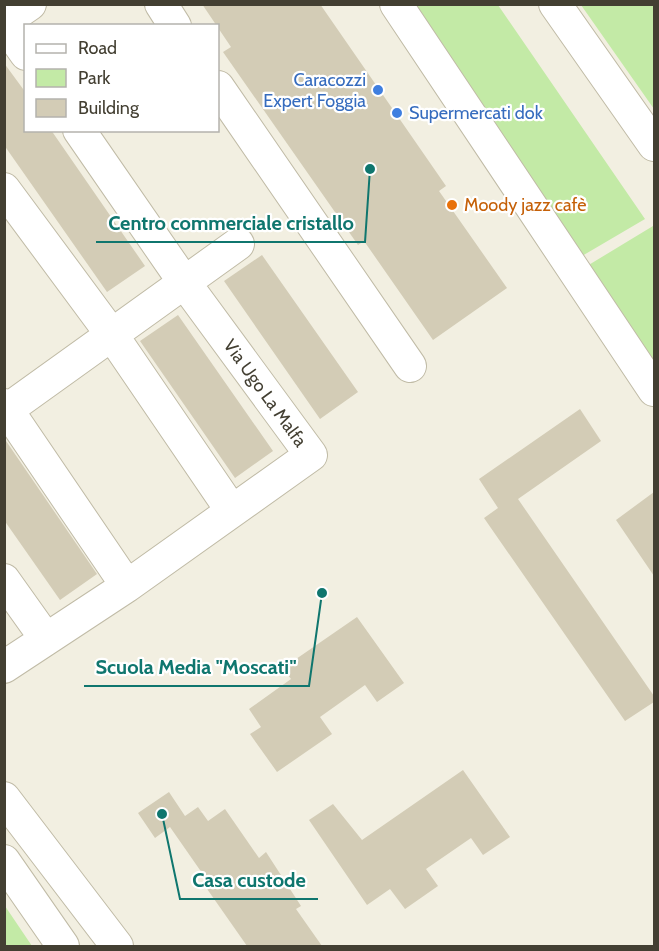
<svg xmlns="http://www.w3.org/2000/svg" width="659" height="951" viewBox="0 0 659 951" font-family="Cabin,sans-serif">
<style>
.green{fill:#c3eaa6}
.building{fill:#d3ccb6}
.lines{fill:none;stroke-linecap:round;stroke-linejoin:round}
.street-casing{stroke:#c0bba6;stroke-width:34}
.street{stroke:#fff;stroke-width:32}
.shop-dot{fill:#3f7fe0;stroke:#fff;stroke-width:2}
.food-dot{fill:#e8710a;stroke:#fff;stroke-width:2}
.labels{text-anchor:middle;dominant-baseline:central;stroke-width:4.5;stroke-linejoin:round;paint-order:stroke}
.shop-label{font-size:18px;fill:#366cbe;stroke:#fff;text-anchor:end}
.food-label{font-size:18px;fill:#c56008;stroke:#fff;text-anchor:start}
.street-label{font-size:18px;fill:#433f32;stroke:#fff}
.leader{fill:none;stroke:#0f766e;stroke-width:2}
.callout-dot{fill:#0f766e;stroke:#fff;stroke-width:2}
.callout-label{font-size:20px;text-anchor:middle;font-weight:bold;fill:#0f766e;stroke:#fff;stroke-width:4.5;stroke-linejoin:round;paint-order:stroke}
</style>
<rect width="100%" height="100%" fill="#f2efe1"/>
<!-- green -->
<path class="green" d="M414,5H498L645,219L582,256Z
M581,5H654V109Z
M653,226L654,229V364L587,266Z
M4,906H5L32,946H5Z"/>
<!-- building -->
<path class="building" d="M202,4H320L446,186L439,191L507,288L433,340L364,241L358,245L223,52L231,47Z
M4,63L26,93V130H51L145,266L107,292L4,145Z
M262,255L358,392L320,419L224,281Z
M178,315L273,451L235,478L140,341Z
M580,409L601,441L518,499L654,696V702L625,721L484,518L498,508L479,479Z
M4,438L97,574L60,600L4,520Z
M654,492V576L616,520Z
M357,617L404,683L377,702L365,685L320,717L332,734L277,772L250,734L261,727L249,709L291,679L283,668Z
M463,770L510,837L483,855L471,838L426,869L438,886L405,909L390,889L367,905L309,820L333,804L362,840Z
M169,792L185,816L198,807L208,821L225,809L259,858L266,852L301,906L296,909L322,946H247L205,886L209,883L170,827L155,838L138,813Z"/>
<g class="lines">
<defs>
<path id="street" d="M161,4L175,26
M396,4L654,390
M555,4L654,145
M4,22L30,4
M4,23L26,54
M218,87L410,366
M4,189L112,335L232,511
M4,405L127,586
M4,412L238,244
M4,580L46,639
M4,667L127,586L311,455L184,282L79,130
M4,798L117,946
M4,861L63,946"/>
</defs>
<!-- street casing -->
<use href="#street" class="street-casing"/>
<!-- street -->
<use href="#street" class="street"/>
</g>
<!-- markers -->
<g class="shop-dot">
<circle cx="378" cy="90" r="6"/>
<circle cx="397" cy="113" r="6"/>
</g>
<circle class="food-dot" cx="452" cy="205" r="6"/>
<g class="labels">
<!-- shop labels -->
<g class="shop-label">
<text x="366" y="80">Caracozzi<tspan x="366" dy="21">Expert Foggia</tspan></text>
<text x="409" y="113" text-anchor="start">Supermercati dok</text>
</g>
<!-- food labels -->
<g class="food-label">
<text x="464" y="205">Moody jazz cafè</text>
</g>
<!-- street labels -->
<g class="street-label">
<text transform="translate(265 393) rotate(54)">Via Ugo La Malfa</text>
</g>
</g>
<!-- callouts -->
<path class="leader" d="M370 169L365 242H96M322 593L309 686H84M162 814L180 899H318"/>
<g class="callout-dot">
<circle cx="370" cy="169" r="6"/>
<circle cx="322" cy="593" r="6"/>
<circle cx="162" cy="814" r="6"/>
</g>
<g class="callout-label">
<text x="231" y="230">Centro commerciale cristallo</text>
<text x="196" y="674">Scuola Media "Moscati"</text>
<text x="249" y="887">Casa custode</text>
</g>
<!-- border -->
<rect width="659" height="951" fill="none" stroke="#433f32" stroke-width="12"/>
<!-- legend -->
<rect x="24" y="24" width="195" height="108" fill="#ffffff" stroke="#b4b2ad" stroke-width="1.5"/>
<rect x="36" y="44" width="30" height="9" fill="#ffffff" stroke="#b4b2ad" stroke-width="1.5"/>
<text x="78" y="54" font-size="18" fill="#433f32">Road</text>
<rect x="36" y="69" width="30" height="18" fill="#c3eaa6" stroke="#b4b2ad" stroke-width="1.5"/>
<text x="78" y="84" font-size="18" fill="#433f32">Park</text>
<rect x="36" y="99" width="30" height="18" fill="#d3ccb6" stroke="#b4b2ad" stroke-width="1.5"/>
<text x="78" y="114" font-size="18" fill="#433f32">Building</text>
</svg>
